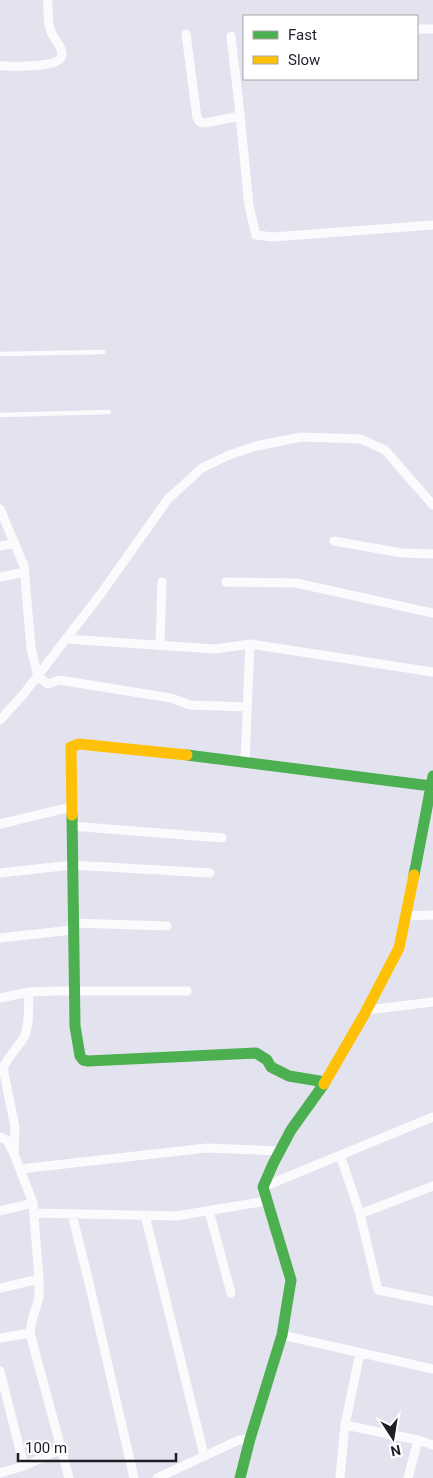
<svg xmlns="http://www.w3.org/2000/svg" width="433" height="1478" viewBox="0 0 433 1478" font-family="Roboto,sans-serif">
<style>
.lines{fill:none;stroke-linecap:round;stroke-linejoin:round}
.lane{stroke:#fbfbfd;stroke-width:4.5}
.street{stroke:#fbfbfd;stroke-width:9}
.fast{stroke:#4caf50;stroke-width:11}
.slow{stroke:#ffc107;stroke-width:11}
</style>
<rect width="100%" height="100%" fill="#e3e2ef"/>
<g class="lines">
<!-- lane -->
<path class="lane" d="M0,354L103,352
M0,415L109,412"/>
<!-- street -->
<path class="street" d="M417,29H433
M186,34L197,118L200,122L205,123L240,116
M231,36L239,105L249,206L256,235L273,237L433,225
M0,66C11,66 60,69 62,55C63,48 55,40 52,34C47,24 48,11 48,0
M0,509L24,566L31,648L38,677L48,684L59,680L171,698L190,705L247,707
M334,541L402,553L433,554
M0,546L15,543
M0,577L25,572
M226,582L296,583L433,613
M66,639L215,649L250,644L433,672
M160,646L162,582
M0,720L22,696L66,639L100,595L168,499L202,468L229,455L256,446L301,437L361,439L385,450L433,505
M245,762L250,644
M0,824L71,807
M71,826L222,838
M0,873L72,865L210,873
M406,916L433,915
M72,923L167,926
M0,938L72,930
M0,998L29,992L55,991H187
M367,1010L433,1002
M0,1137L7,1140L14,1154L33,1203L39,1279V1298L32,1320L30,1333L69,1478
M14,1154L15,1127L3,1068C8,1056 18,1048 24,1037C30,1025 28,1006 29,992
M340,1155L360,1214L378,1290L433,1301
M20,1169L207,1148L280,1151
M263,1187L433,1117
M0,1211L33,1203
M209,1211L231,1293
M34,1213L176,1216L267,1201
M72,1214L91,1291L134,1478
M360,1214L433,1186
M145,1215L204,1455
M0,1288L39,1279
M282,1335L433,1369
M0,1338L30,1333
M0,1371L24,1466
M345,1425L418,1440L433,1445
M0,1473L24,1466L60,1450
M157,1478L239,1440L250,1439
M340,1478L345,1425L360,1353
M408,1478L418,1440"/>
<!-- fast -->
<path class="fast" d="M187,755L431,786
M72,815L75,1026L80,1056L83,1060L88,1061L256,1053L267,1060L271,1067L289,1076L325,1082
M414,875L433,776
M240,1478L250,1439L282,1335L291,1280L263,1187L273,1164L291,1130L324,1084"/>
<!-- slow -->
<path class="slow" d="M72,815L71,747L79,744L187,755
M324,1084L364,1015L399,948L414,875"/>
</g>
<!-- legend -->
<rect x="243" y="15" width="175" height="65" fill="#ffffff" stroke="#a5a5a8"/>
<rect x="253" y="31" width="25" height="8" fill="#4caf50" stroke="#a5a5a8"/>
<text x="288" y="40" font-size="15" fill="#1f1e26">Fast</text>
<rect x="253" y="56" width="25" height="8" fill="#ffc107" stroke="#a5a5a8"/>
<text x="288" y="65" font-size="15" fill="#1f1e26">Slow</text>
<!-- north arrow -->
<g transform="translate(393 1438) rotate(168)" stroke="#ffffff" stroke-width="4" paint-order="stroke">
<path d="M0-4L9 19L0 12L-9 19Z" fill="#1f1e26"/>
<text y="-8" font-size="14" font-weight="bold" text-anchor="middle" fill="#1f1e26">N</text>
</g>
<!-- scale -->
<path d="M18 1453v8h158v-8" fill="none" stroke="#1f1e26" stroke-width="2.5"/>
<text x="25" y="1453" font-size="15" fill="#1f1e26" stroke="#ffffff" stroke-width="4" paint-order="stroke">100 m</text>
</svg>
